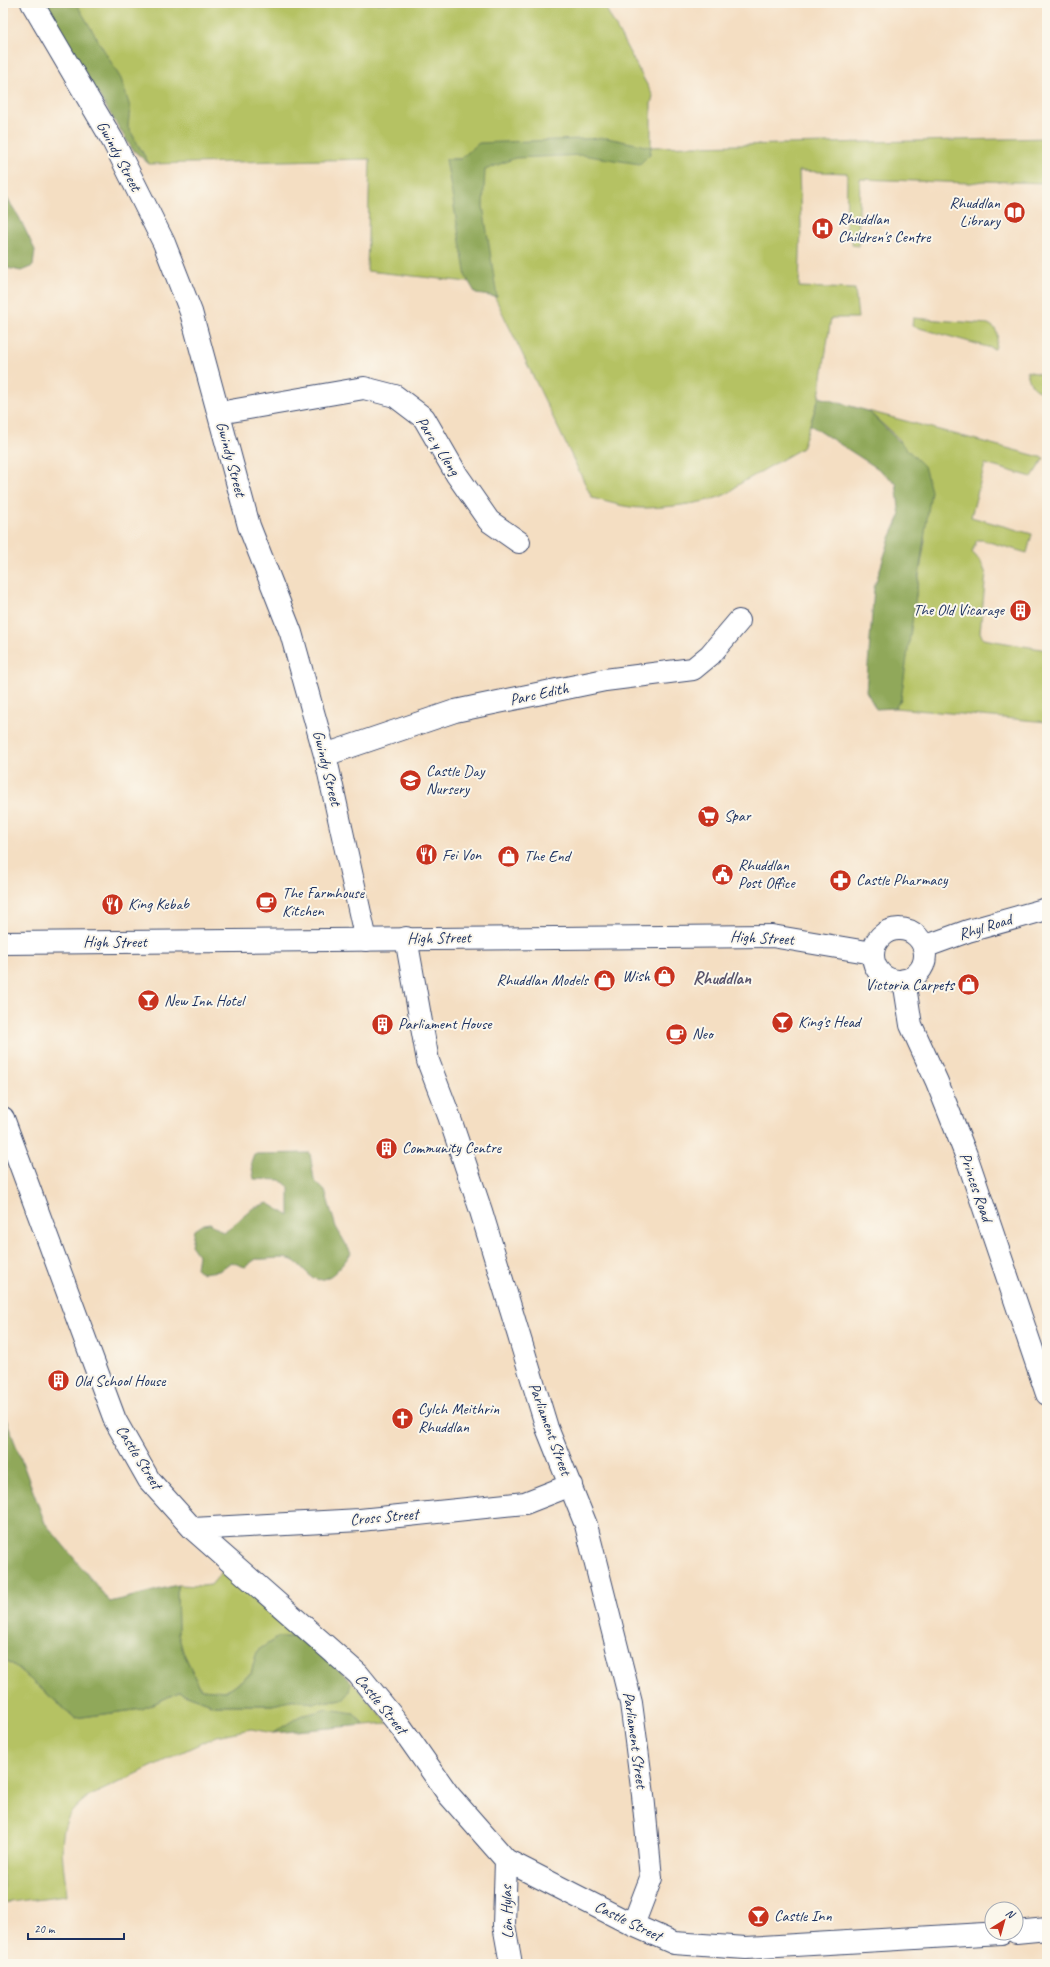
<svg xmlns="http://www.w3.org/2000/svg" width="1050" height="1967" viewBox="0 0 1050 1967" font-family="Caveat,sans-serif">
<style>
.green{fill:#b5c264;stroke:#687861}
.forest{fill:#90a85a;stroke:#566c5c}
.lines{fill:none;stroke-linecap:round;stroke-linejoin:round}
.street-casing{stroke:#3c496d;stroke-width:24}
.secondary-casing{stroke:#3c496d;stroke-width:24}
.street{stroke:#fff;stroke-width:22}
.secondary{stroke:#fff;stroke-width:22}
.labels{text-anchor:middle;dominant-baseline:central;stroke-width:4;stroke-linejoin:round;paint-order:stroke}
.street-label{font-size:16px;fill:#1b2f5e;stroke:#fbf7ec}
.poi-label{font-size:16px;fill:#1b2f5e;stroke:#fbf7ec;text-anchor:start}
.quarter-label{font-size:18px;font-weight:bold;fill:#59556d;stroke:#fbf7ec}
</style>
<rect width="100%" height="100%" fill="#fbf7ec"/>
<filter id="ink" filterUnits="userSpaceOnUse"><feTurbulence type="fractalNoise" baseFrequency=".025" numOctaves="2"/><feDisplacementMap in="SourceGraphic" scale="8" xChannelSelector="R" yChannelSelector="G"/><feConvolveMatrix kernelMatrix="1 2 1 2 8 2 1 2 1" color-interpolation-filters="sRGB"/></filter>
<filter id="wash" filterUnits="userSpaceOnUse"><feTurbulence type="fractalNoise" baseFrequency=".012" numOctaves="4" result="noise"/><feDisplacementMap in="SourceGraphic" scale="16" xChannelSelector="R" yChannelSelector="G"/><feGaussianBlur stdDeviation="0.9" result="paint"/><feColorMatrix in="noise" values="0 0 0 0 0 0 0 0 0 0 0 0 0 0 0 0 0 1.4 0 .05"/><feComposite in="paint" operator="in"/></filter>
<g filter="url(#wash)">
<rect width="100%" height="100%" fill="#f4dec2"/>
<!-- green -->
<path class="green" d="M47,3H603L653,96L651,104V147L1047,138V183L983,181L970,183L860,179L858,246L852,245L853,232H846L847,173L799,171L801,224L799,287L855,289L858,318H831L819,397L802,448L736,486C727,503 661,508 643,508C626,508 608,502 592,498L487,281L460,159H447L468,282L367,271L370,159L149,164L128,127Z
M913,318L988,324C1000,329 998,338 995,349L912,326Z
M1027,371L1047,376V396C1035,389 1029,386 1027,371Z
M868,411L1044,458L1032,477L985,464L971,517L1032,534L1027,553L982,540H977L972,552L981,562L986,574L980,632L983,639L1047,650V722L895,708L901,699L903,674L925,540L899,439Z
M225,1568L304,1637H278L257,1651L251,1674L226,1691L201,1689L183,1652L178,1634L177,1585L202,1586L211,1585Z
M3,1658L15,1666L75,1718L142,1709L179,1692L214,1705H272L295,1700L315,1703L343,1699L351,1681L388,1723L364,1725L354,1713L300,1717L273,1733L251,1729L216,1736L88,1797C79,1804 69,1812 66,1823C58,1845 65,1873 67,1895L3,1903Z"/>
<!-- forest -->
<path class="forest" d="M46,3H76L121,79L130,107L128,127L149,164L132,149L58,29Z
M607,138L651,147L650,154L640,164L582,155L515,158L485,170L483,206L497,297L476,294L466,277L446,159H460L479,143Z
M3,192L19,217L35,250L33,266L21,271L3,267Z
M819,397L868,411L924,466L931,491L901,699L895,708L876,709L866,691L874,588L890,538L900,516L896,483L877,468L810,425Z
M310,1153L314,1180L325,1191L336,1227L351,1253C345,1262 329,1284 316,1279C307,1276 301,1264 292,1260C283,1256 267,1260 256,1259L245,1267L231,1262L219,1271L202,1273L196,1268L198,1255L191,1245L194,1230L203,1224L210,1223L224,1233L253,1208L268,1203L289,1216V1187L281,1180L254,1179L251,1162L254,1154Z
M3,1411L45,1523L110,1602L177,1585L178,1634L183,1652L201,1689L226,1691L251,1674L257,1651L278,1637H304L351,1681L349,1692L343,1699L315,1703L295,1700L272,1705H214L179,1692L142,1709L75,1718L15,1666L3,1658Z
M328,1709L354,1713L364,1725L273,1733L300,1716Z"/>
</g>
<g filter="url(#ink)">
<g class="lines">
<defs>
<path id="street" d="M32,3L113,141L164,243L191,312L249,526L291,633L325,755L366,940
M219,413L364,388L395,396L424,418L457,475L489,521L519,542
M325,755L455,711L605,680L693,669L710,655L739,621
M406,938L428,1061L449,1116L481,1211L547,1428L586,1525L631,1703L643,1795L651,1878L633,1925
M3,1118L115,1420L149,1480L193,1529L358,1674L401,1727L448,1794L506,1860L633,1925L674,1943L746,1948L1001,1933
M193,1529L360,1520L525,1503L571,1485
M506,1860L504,1925L511,1964
M1016,1932L1047,1929"/>
<path id="secondary" d="M873 955a26 26 0 1 1 52 0a26 26 0 1 1-52 0Z
M3,943L772,936L873,953
M924,947L968,931L1047,909
M904,980L911,1025L937,1082L966,1155L1047,1394"/>
</defs>
<!-- street casing -->
<use href="#street" class="street-casing"/>
<!-- secondary casing -->
<use href="#secondary" class="secondary-casing"/>
<!-- street -->
<use href="#street" class="street"/>
<!-- secondary -->
<use href="#secondary" class="secondary"/>
</g>
</g>
<!-- icons -->
<defs>
<symbol id="library-disc" viewBox="-11 -11 22 22"><circle r="9.5" fill="#c8321e" stroke="#fbf7ec"/><path d="M-6-4Q-3-5.5-.7-3.5V5Q-3 3-6 4ZM6-4Q3-5.5 .7-3.5V5Q3 3 6 4Z" fill="#fff"/></symbol>
<symbol id="hospital-disc" viewBox="-11 -11 22 22"><circle r="9.5" fill="#c8321e" stroke="#fbf7ec"/><path d="M-5-5h3v3.5h4V-5h3V5h-3V1.5h-4V5h-3Z" fill="#fff"/></symbol>
<symbol id="building-disc" viewBox="-11 -11 22 22"><circle r="9.5" fill="#c8321e" stroke="#fbf7ec"/><path d="M-4-6H4V6H1V3H-1V6H-4ZM-2.5-4.3h1.7v1.8h-1.7ZM.8-4.3h1.7v1.8H.8ZM-2.5-1h1.7V.8h-1.7ZM.8-1h1.7V.8H.8Z" fill="#fff"/></symbol>
<symbol id="school-disc" viewBox="-11 -11 22 22"><circle r="9.5" fill="#c8321e" stroke="#fbf7ec"/><path d="M0-5L7-2L0 1L-7-2ZM-4 1L0 2.5L4 1V4Q0 6-4 4Z" fill="#fff"/></symbol>
<symbol id="supermarket-disc" viewBox="-11 -11 22 22"><circle r="9.5" fill="#c8321e" stroke="#fbf7ec"/><path d="M-6-5.5h2.5l.6 2H6L4.5 2H-2.5L-4.4-4H-6ZM-1.5 3.2a1.3 1.3 0 1 0 .1 0ZM3 3.2a1.3 1.3 0 1 0 .1 0Z" fill="#fff"/></symbol>
<symbol id="restaurant-disc" viewBox="-11 -11 22 22"><circle r="9.5" fill="#c8321e" stroke="#fbf7ec"/><path d="M-5-6h1v4h1v-4h1v4h1v-4h1v5L-1.5 .5V6h-2V.5L-5-1ZM5-6V6H3V1.5H1.5Q1.5-4 5-6Z" fill="#fff"/></symbol>
<symbol id="shop-disc" viewBox="-11 -11 22 22"><circle r="9.5" fill="#c8321e" stroke="#fbf7ec"/><path d="M-5-2.5h2.3a2.7 3.5 0 0 1 5.4 0H5L5.5 6h-11ZM-1.5-2.5h3a1.5 2.3 0 0 0-3 0Z" fill="#fff"/></symbol>
<symbol id="civic-disc" viewBox="-11 -11 22 22"><circle r="9.5" fill="#c8321e" stroke="#fbf7ec"/><path d="M-.6-6.5H3V-4.5H.6V-3L4-1V1h2V6H-6V1h2V-1L-.6-3ZM-1.2 2.5V6h2.4V2.5Z" fill="#fff"/></symbol>
<symbol id="pharmacy-disc" viewBox="-11 -11 22 22"><circle r="9.5" fill="#c8321e" stroke="#fbf7ec"/><path d="M-2-6h4v4h4v4h-4v4h-4v-4h-4v-4h4Z" fill="#fff"/></symbol>
<symbol id="cafe-disc" viewBox="-11 -11 22 22"><circle r="9.5" fill="#c8321e" stroke="#fbf7ec"/><path d="M-5.5-4.5H6V0H3Q3 3.5 0 3.5H-2.5Q-5.5 3.5-5.5 0ZM3-3.2v2h1.7v-2ZM-6 4.5H4V6H-6Z" fill="#fff"/></symbol>
<symbol id="bar-disc" viewBox="-11 -11 22 22"><circle r="9.5" fill="#c8321e" stroke="#fbf7ec"/><path d="M-6-5H6L.8 .8V4.5H3.5V6h-7V4.5H-.8V.8Z" fill="#fff"/></symbol>
<symbol id="church-disc" viewBox="-11 -11 22 22"><circle r="9.5" fill="#c8321e" stroke="#fbf7ec"/><path d="M-1.2-6h2.4v3.5h3.3v2.4h-3.3V6h-2.4V-.1h-3.3v-2.4h3.3Z" fill="#fff"/></symbol>
</defs>
<g fill-rule="evenodd">
<use href="#library-disc" x="1002" y="200" width="25" height="25"/>
<use href="#hospital-disc" x="810" y="216" width="25" height="25"/>
<use href="#building-disc" x="1008" y="598" width="25" height="25"/>
<use href="#school-disc" x="398" y="768" width="25" height="25"/>
<use href="#supermarket-disc" x="696" y="804" width="25" height="25"/>
<use href="#restaurant-disc" x="414" y="842" width="25" height="25"/>
<use href="#shop-disc" x="496" y="844" width="25" height="25"/>
<use href="#civic-disc" x="710" y="862" width="25" height="25"/>
<use href="#pharmacy-disc" x="828" y="868" width="25" height="25"/>
<use href="#cafe-disc" x="254" y="890" width="25" height="25"/>
<use href="#restaurant-disc" x="100" y="892" width="25" height="25"/>
<use href="#shop-disc" x="652" y="964" width="25" height="25"/>
<use href="#shop-disc" x="592" y="968" width="25" height="25"/>
<use href="#shop-disc" x="956" y="972" width="25" height="25"/>
<use href="#bar-disc" x="136" y="988" width="25" height="25"/>
<use href="#bar-disc" x="770" y="1010" width="25" height="25"/>
<use href="#building-disc" x="370" y="1012" width="25" height="25"/>
<use href="#cafe-disc" x="664" y="1022" width="25" height="25"/>
<use href="#building-disc" x="374" y="1136" width="25" height="25"/>
<use href="#building-disc" x="46" y="1368" width="25" height="25"/>
<use href="#church-disc" x="390" y="1406" width="25" height="25"/>
<use href="#bar-disc" x="746" y="1904" width="25" height="25"/>
</g>
<g class="labels">
<!-- street labels -->
<g class="street-label">
<text transform="translate(119 156) rotate(62)">Gwindy Street</text>
<text transform="translate(438 446) rotate(57)">Parc y Lleng</text>
<text transform="translate(231 459) rotate(75)">Gwindy Street</text>
<text transform="translate(539 694) rotate(-12)">Parc Edith</text>
<text transform="translate(327 768) rotate(76)">Gwindy Street</text>
<text transform="translate(985 927) rotate(-17)">Rhyl Road</text>
<text transform="translate(439 938) rotate(-1)">High Street</text>
<text transform="translate(762 938) rotate(3)">High Street</text>
<text x="115" y="942">High Street</text>
<text transform="translate(976 1187) rotate(71)">Princes Road</text>
<text transform="translate(550 1429) rotate(70)">Parliament Street</text>
<text transform="translate(139 1457) rotate(58)">Castle Street</text>
<text transform="translate(384 1517) rotate(-5)">Cross Street</text>
<text transform="translate(381 1704) rotate(51)">Castle Street</text>
<text transform="translate(635 1740) rotate(82)">Parliament Street</text>
<text transform="translate(507 1912) rotate(-92)">Lôn Hylas</text>
<text transform="translate(628 1921) rotate(26)">Castle Street</text>
</g>
<!-- poi labels -->
<g class="poi-label">
<text x="1000" y="203" text-anchor="end">Rhuddlan<tspan x="1000" dy="18">Library</tspan></text>
<text x="838" y="219">Rhuddlan<tspan x="838" dy="18">Children's Centre</tspan></text>
<text x="1004" y="610" text-anchor="end">The Old Vicarage</text>
<text x="426" y="771">Castle Day<tspan x="426" dy="18">Nursery</tspan></text>
<text x="724" y="816">Spar</text>
<text x="442" y="855">Fei Von</text>
<text x="524" y="856">The End</text>
<text x="738" y="865">Rhuddlan<tspan x="738" dy="18">Post Office</tspan></text>
<text x="856" y="880">Castle Pharmacy</text>
<text x="282" y="893">The Farmhouse<tspan x="282" dy="18">Kitchen</tspan></text>
<text x="128" y="904">King Kebab</text>
<text x="650" y="976" text-anchor="end">Wish</text>
<text x="588" y="980" text-anchor="end">Rhuddlan Models</text>
<text x="954" y="985" text-anchor="end">Victoria Carpets</text>
<text x="164" y="1001">New Inn Hotel</text>
<text x="798" y="1022">King's Head</text>
<text x="398" y="1024">Parliament House</text>
<text x="692" y="1034">Neo</text>
<text x="402" y="1148">Community Centre</text>
<text x="74" y="1381">Old School House</text>
<text x="418" y="1409">Cylch Meithrin<tspan x="418" dy="18">Rhuddlan</tspan></text>
<text x="774" y="1916">Castle Inn</text>
</g>
<!-- quarter labels -->
<g class="quarter-label">
<text x="722" y="978">Rhuddlan</text>
</g>
</g>
<!-- margin -->
<rect width="1050" height="1967" fill="none" stroke="#fbf7ec" stroke-width="16"/>
<!-- north arrow -->
<g transform="translate(1004 1921) rotate(37)"><circle r="19" fill="#fbf7ec" stroke="#a1a7b3"/>
<path d="M0-3L7 15L0 10L-7 15Z" fill="#c8321e"/>
<text y="-6" font-size="11" font-weight="bold" text-anchor="middle" fill="#1b2f5e">N</text>
</g>
<!-- scale -->
<path d="M28 1933v6h96v-6" fill="none" stroke="#1b2f5e" stroke-width="2"/>
<text x="34" y="1933" font-size="12" fill="#1b2f5e" stroke="#fbf7ec" stroke-width="3" paint-order="stroke">20 m</text>
</svg>
